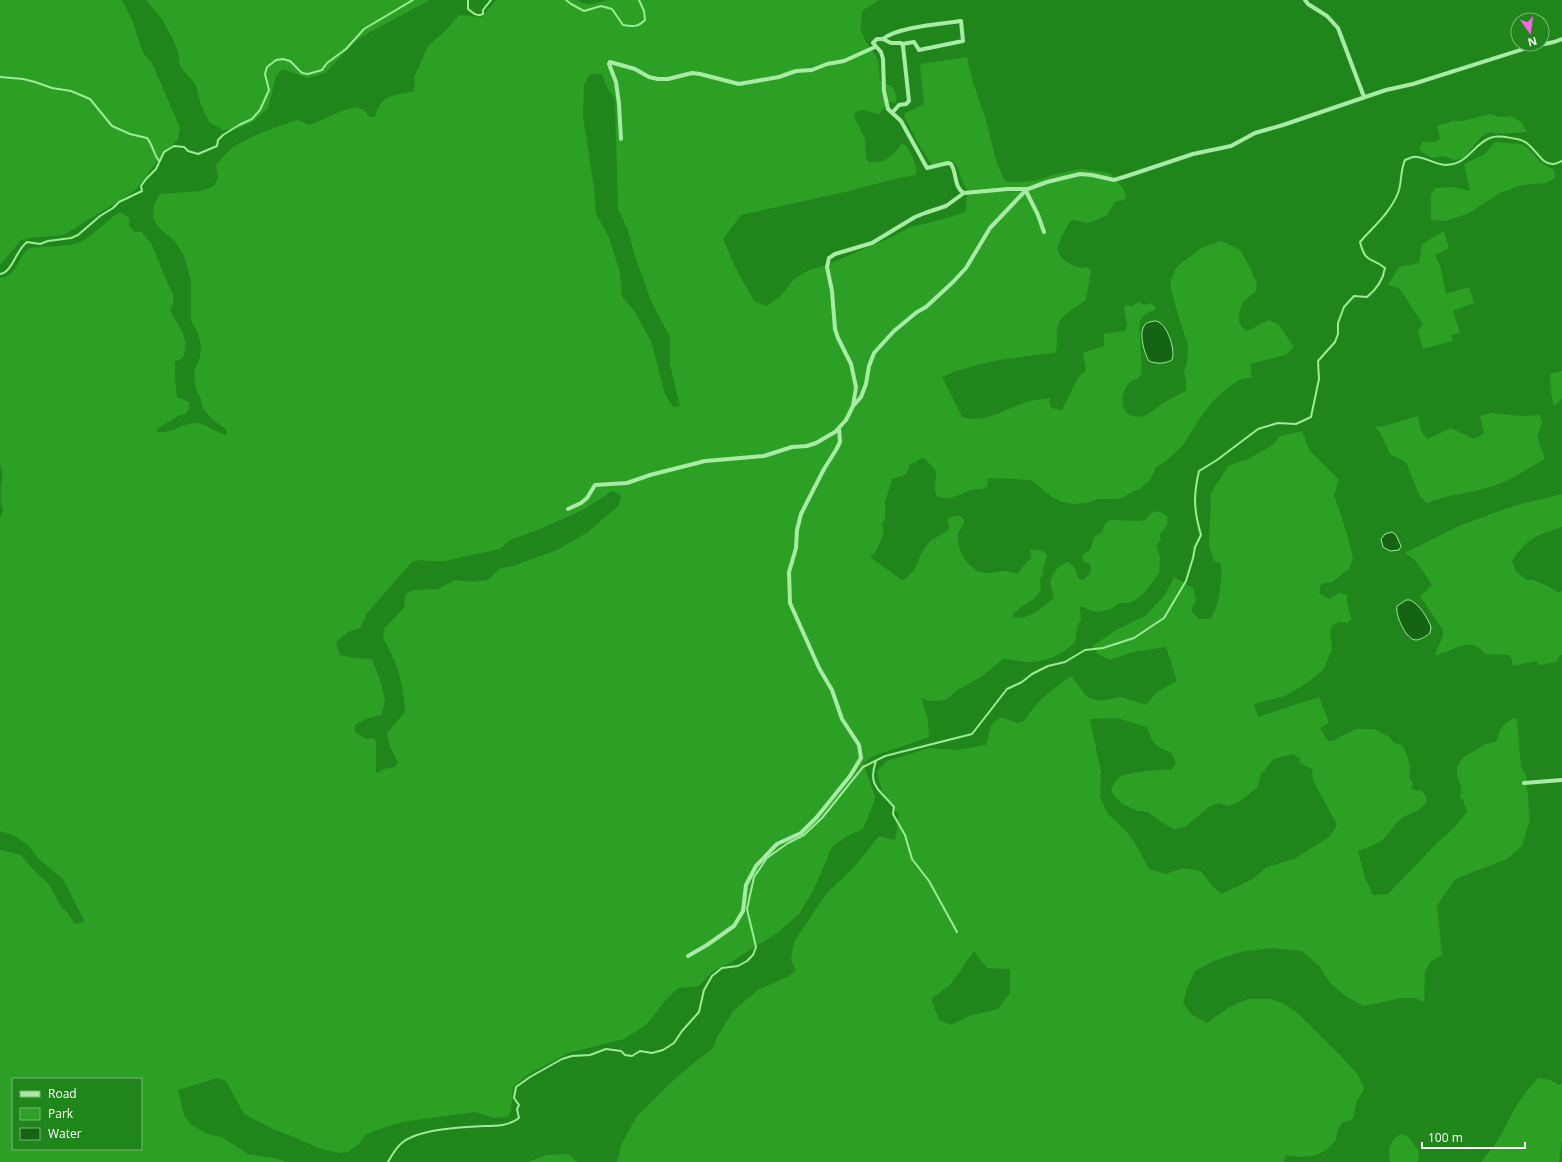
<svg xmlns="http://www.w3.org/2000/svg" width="1562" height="1162" viewBox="0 0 1562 1162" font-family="'Open Sans',sans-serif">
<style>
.green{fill:#2c9f25;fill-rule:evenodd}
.water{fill:#156413;stroke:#9ded97}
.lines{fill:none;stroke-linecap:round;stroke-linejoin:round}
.stream{stroke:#9ded97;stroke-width:2}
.street{stroke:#a8eba4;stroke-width:4}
</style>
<rect width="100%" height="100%" fill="#20861c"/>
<!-- green -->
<path class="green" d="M0,0H122L132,20L141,47L144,54L152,63L180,128L178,139L155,164L136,190L64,235L29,238L21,240L0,265Z
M146,0H430L370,32L355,42L325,73L308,78L282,69L276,76L268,108L254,121L240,128L223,130L209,122L201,105L196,85L180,66L178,52L172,37L162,19Z
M496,0H577C587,7 597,3 608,0H879L862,11L861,30L865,40L878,59L880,81L893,87L897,98L895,103L890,102L879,114L863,110L855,112L854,116L865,139L866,159L869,162C884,164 893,157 901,144L906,145C912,155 917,164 916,175L899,178L845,192L741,215L723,239L734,265L754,301L766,306L780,297L794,279L809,270L824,266L887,239L908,228L951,217L966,212L967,189C959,180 961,168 952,160L932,165L919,145L905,118L904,114L924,104L920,64L967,57C971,79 979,99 986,120C992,141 994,163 1006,182H1025L1038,180L1056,174L1080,169L1110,173L1123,188L1126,196L1124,200L1116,201L1107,215L1094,221L1088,223L1072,220C1067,224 1066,229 1063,234C1055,250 1055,255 1072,265C1077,267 1081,269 1087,267L1091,270L1086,300C1078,306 1060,316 1058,325C1055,335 1059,344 1055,353C1017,357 977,361 942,377L962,417C983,424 1004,410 1024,403C1032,400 1042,399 1051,398L1049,402L1051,408L1062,410L1078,377L1086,371L1083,353L1104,346V334L1125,331L1127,324L1124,308L1125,305L1132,306L1139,302L1144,305L1152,303L1156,309C1151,312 1144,314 1141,319C1137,325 1143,363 1141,373C1140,380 1134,378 1130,382C1121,391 1118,411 1132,416C1135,417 1141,417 1144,416C1151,413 1158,407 1164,403C1171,398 1178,395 1186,391V381L1184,372L1187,361L1188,346L1176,308L1171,289V280L1175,270L1180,264L1202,248L1221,241L1240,250L1247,262L1257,283L1256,291L1242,303C1239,315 1235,324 1247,331L1269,320L1278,324L1294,347L1286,355L1250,364L1252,377L1239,380L1226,389L1212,402L1198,421L1183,445L1166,461L1156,467L1150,480L1141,488L1119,499H1098L1086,503L1073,504L1063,502L1052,497L1031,480L992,478H987L988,484L986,488C981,490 976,489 971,490C958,494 951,502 937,496C931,484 939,479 935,470C933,466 927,462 924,458L920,459L915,463H912L909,465C909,476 901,476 892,479L885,502V519L882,524L884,533L876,551L870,557L902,580C919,572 916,558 927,545C931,539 942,535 948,530L949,526L947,519L954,516H960C970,524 959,527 958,534C957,539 959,548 961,552C965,562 976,573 986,573C992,573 998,571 1005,571C1009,571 1013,573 1017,574L1031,557L1030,549C1038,552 1040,547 1047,555C1047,560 1045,561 1044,565C1042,571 1044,574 1040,579C1040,582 1041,586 1041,589C1037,601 1019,605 1012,616C1026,623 1043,607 1053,598C1054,593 1052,591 1051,586C1049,575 1058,566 1067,562C1075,566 1076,570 1078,578L1082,580L1090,574L1091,565L1084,562L1082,555L1090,550L1095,536L1102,532L1105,524L1110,520L1141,521L1146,519L1151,513L1158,511L1167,516C1169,524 1166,529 1159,534L1161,540L1156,546L1160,557L1159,573L1146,591L1136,600L1129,603H1119L1111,609L1099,612L1091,611L1084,607H1080L1081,620L1077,626L1075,643C1060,655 1045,663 1025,662C1017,661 1011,659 1003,659L982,676L956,691L946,700L930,701L921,698L928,720L929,737L874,756L863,763L875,796L874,802L863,829L847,836L832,847L814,889L799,914L777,933L731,962L712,972L699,986L678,988L665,1001L646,1025L624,1039L568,1053L527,1075L513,1087L511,1111L507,1117L495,1118L475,1112L402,1122L377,1130L365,1135L359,1144L348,1152L339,1153L321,1149L294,1137L273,1129L244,1114L226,1081L217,1078L178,1090L184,1115L191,1125L210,1135L222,1137L248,1154L279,1159L286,1162H0V850L21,855L37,874L48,883L62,908L67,912L75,924L84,922V920L63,879L38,858L28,845L13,835L0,831V519L3,511C0,501 0,491 2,481C3,475 1,468 0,461V278C17,278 17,256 30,248C42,246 71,247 80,242C95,235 106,220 120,212L129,218V226L135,232H142L152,245L165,277L173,294V304L170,310C178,327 192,339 182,359L175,361V378L177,397L189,402V409L185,414L176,417L157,429V432C172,434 179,425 193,423C203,422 217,432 226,435L227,430L213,420L203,409L201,399L196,389L194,371L200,357L201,345L198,333L191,320V281L184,256L175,241L160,229L153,219L154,204L160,194L201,191L214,186L218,178L216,165C221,160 225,154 231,149C247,136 278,127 297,120L310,125L344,110L357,107L365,111L370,117H375C381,93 394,96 414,91L415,75L428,46L445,31L459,15L482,17ZM590,74H602L607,87L615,100L618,209L628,230L635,256L651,301L670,337V364L680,406L673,407L665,394L651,341L635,312L622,296L620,273L609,237L596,214L594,188L583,116L584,85ZM612,491L621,495L619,505L588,532L557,550L513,566L501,568L488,580L472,582L455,580L438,589L413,590L406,594L404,608L384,629L383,638C397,662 404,684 405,712L387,733L390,747L398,763L395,767L384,769L380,772L376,773V741L372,738L366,739L355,732V725L368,718L382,715L385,699L380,680L372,659L355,658L340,655L336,642L348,632L360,628L367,613L411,563L419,560L431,561H445L500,549L510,540L537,530L583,510ZM13,1079H141V1149H13Z
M1490,114L1500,117L1512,116L1522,123L1527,132L1496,134L1489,132L1481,137L1464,158L1455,160L1443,156L1432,158L1423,153L1419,148L1422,142H1434L1440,139L1437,126L1453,121H1463Z
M1495,142L1522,144L1529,149L1540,162L1554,170L1555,178L1546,183L1522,185L1500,193L1469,213L1446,221L1431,220V195L1435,188L1452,187L1470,191L1464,164L1485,154Z
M1444,231L1449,248L1435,255L1440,265L1446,294L1469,287L1474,303L1453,311L1460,333L1451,335L1453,341L1423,349L1418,331L1423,324L1399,288L1388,285L1399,267L1419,263L1422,244Z
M1562,371V399L1554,406L1551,393L1550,374Z
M1491,413L1520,416L1540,415L1542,423L1537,437L1545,459C1530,467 1511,480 1496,485C1473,493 1449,494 1427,503L1420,497L1406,462L1390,454L1380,432L1375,427L1383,426L1418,416L1421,431L1428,439L1451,428L1474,439L1484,434L1480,416Z
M1302,431L1310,451L1339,480L1334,495L1346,531L1353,558L1349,569L1332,582L1321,584L1319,593L1329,599L1340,593L1347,595V601L1351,619L1348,623L1339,622L1332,626L1330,634L1332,648L1324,669L1307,683L1285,696L1254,704L1258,717L1319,697L1329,723L1320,728L1328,741H1333L1355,729H1375L1389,737L1394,743L1402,745C1407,754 1412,766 1409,777L1413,784L1411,788L1416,791L1421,790C1438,806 1411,812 1402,818C1394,824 1389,835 1381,841C1375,845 1365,848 1358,851L1365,878L1373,895L1388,894L1437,843L1454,828L1467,812L1463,800L1460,798C1460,795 1462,791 1461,789C1461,784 1457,779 1457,774C1456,756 1473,753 1484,745C1487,743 1493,743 1496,741C1498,739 1498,735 1499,732C1502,726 1508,721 1514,718L1517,720L1521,767L1526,776L1530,820L1521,847L1507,859L1455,879L1437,906L1442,955L1431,961L1425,972L1424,1002L1415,998H1401L1364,1006L1347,997L1330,983L1320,967L1302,951L1272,948L1241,952L1214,961L1195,971L1187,988L1183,1003L1192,1015L1207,1023L1228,1008L1248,999H1270L1285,1004L1300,1015L1340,1055L1358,1075L1364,1089L1357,1101L1353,1119L1342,1123L1338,1130L1336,1140L1328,1149L1317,1155L1302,1157L1285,1155L1284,1162H617L621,1145L637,1116L680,1074L713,1048L716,1039L733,1011L758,990L787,977L796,971L791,960L794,942L826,894L855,866L879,836L895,840L899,814C884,801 881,790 877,771L887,761L929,748L957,750L986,745L991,725L1001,717L1017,723L1024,721C1036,702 1052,689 1071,676L1087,697L1100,701L1121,697L1146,705L1157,692L1177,681L1166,647L1133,652L1110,660L1098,654L1092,646L1118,629L1145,616L1165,595L1174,577L1193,588L1196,599L1191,611L1199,619H1211C1220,602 1222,582 1221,563L1214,561L1209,545L1211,493L1228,466L1248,459L1273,445L1280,436ZM1117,718L1147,727C1152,743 1155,747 1171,752L1176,764L1171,770C1161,769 1129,772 1120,777C1115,780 1113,785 1111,790L1114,795L1122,804L1138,811L1148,812L1161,822L1174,829L1185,827L1210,806L1219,803L1228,806L1237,803L1257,788L1261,774L1274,759L1292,754L1300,758V763L1312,769L1313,780L1337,825L1329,837L1294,859L1267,867L1253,879L1222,894L1214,888L1201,871L1183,868L1166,874L1149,869L1139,850L1127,832L1108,814L1100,797L1101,772L1090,719ZM974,951L987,968L1010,969V993L998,1009L969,1016L951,1025L939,1020L932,1002V998L950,985Z
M1562,494V527C1537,535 1527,538 1512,561L1516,572L1527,580H1533L1548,586L1559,593L1562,591V655L1559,656L1557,662L1539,665L1536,661L1513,666L1511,657L1509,655L1485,654C1470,633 1453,653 1435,655C1438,646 1443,640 1443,630L1420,596L1432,585L1415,560L1405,553L1459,526L1513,506Z
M1538,1078L1550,1080L1559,1085L1562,1084V1140L1559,1162H1482L1483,1159C1496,1146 1502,1133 1510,1117C1518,1102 1527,1090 1538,1078Z
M1401,1134C1409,1135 1414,1145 1419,1151L1418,1162H1390C1388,1150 1389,1140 1401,1134Z
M568,1154L577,1162H528L547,1155Z"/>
<!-- water -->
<path class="water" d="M1156,321C1167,323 1176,350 1172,360C1165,364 1156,364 1149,361C1144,353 1137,329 1147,323C1149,322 1153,321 1156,321Z
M1392,532L1396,535L1401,546L1399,550L1390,551L1383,547L1381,539L1385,534Z
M1406,600H1410C1420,605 1427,617 1431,627L1430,633C1427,636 1420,640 1416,640C1406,640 1395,615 1397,606Z"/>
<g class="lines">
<!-- stream -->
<path class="stream" d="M468,0V9C473,13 477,17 483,14V10L491,0
M566,0L571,4L584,11L601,6L612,9L623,25C633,27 638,27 645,20L644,11L639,0
M0,77L23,79L35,82L52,88L71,91L90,99L112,126L130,134L147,138C153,145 153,153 159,161
M0,274C12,273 16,250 27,242L40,244L48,241L71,238L78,235L100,216L113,208L119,202L142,191L141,186L146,179L156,169L164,152L174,146L184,147L188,151L198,154L217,146L218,140L223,135L239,125L252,119L260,110L269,90L265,74L267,67L276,60L283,59L290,61L302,73L308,74L322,70L327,63L346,49L364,29L413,0
M876,761C867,786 880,790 894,807L893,814L905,835L912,859L929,881L957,932
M388,1162C392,1155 396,1147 403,1142C420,1129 462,1127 484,1126C496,1126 509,1126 519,1118L517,1109L519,1105L514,1098L516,1087L530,1077L562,1059L572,1056L590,1055L606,1049L621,1051L625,1055L632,1056L640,1051L652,1053L663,1050L674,1043L682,1031L699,1012L704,990L712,976L722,968L738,966L747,961L753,955L756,947L747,909L754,877L767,858L788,843L804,835L822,818L863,767L885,756L972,734L1007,689L1022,682L1032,674L1048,666L1065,662L1085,650L1103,648L1134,638L1164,618L1186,581L1193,558L1195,547L1201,535C1194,511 1193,496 1199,471L1217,460L1258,429L1278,423L1296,424L1311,417L1319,379L1318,361L1335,342L1338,334V323L1344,307L1354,296L1367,297C1377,289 1383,280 1385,268C1371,256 1366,265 1360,242C1373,227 1390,213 1398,193C1402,183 1400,171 1405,160C1408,159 1413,156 1417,157C1424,157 1437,165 1446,165C1469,164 1473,144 1490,138C1498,134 1509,138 1517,139C1535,142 1539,165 1553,164C1556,164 1560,162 1562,161"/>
<!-- street -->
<path class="street" d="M1305,0L1308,4L1327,16L1338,28L1364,97
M883,39C897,27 941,24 961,21L963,41L919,50L914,42L902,44
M892,113L899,105L906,104L909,101L903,46L901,43H891L883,39H877L873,43L881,52L883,59L884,91L888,109L901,121L927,168L948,163L951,164C957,173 954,188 964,193
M621,139L619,104L616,82L609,64L610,62L635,69L649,77L658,79H668L692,73L700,74L739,84L779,77L796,71L812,70L827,64L844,61L875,47
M1026,191L1038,215L1044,232
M854,405L861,397L866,384L869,366L874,353L894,331L917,312L926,307L953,282L966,268L990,228L1027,189
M568,509L581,503L587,498L595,485L627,483L650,475L705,461L764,456L792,447L807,446L816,443L835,432L846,420L853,406L856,387L851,364L838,338L835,329L832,291L827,267L829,258L835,254L872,243L915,217L925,213L946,206L964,193L1008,189H1028L1047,182L1080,174L1092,175L1114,180L1127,176L1193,154L1231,146L1255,133L1283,125L1386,90L1413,84L1530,47L1554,42L1562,39
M1524,783L1562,780
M688,956L707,945L734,926L743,911L746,885L756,866L777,844L801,833L817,817L850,776L861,758L859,745L842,719L832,690L819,668L790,603L789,572L796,548L797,530L801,514L824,469L836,450L840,442L839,428"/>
</g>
<!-- legend -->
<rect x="12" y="1078" width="130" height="72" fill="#20861c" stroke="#79b677"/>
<rect x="20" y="1091" width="20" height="6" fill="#a8eba4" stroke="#79b677"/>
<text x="48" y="1098" font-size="12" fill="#ffffff">Road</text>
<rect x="20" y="1108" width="20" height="12" fill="#2c9f25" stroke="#79b677"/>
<text x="48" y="1118" font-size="12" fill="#ffffff">Park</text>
<rect x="20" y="1128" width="20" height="12" fill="#156413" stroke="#79b677"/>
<text x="48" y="1138" font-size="12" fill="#ffffff">Water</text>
<!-- north arrow -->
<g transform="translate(1530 32) rotate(166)"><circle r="19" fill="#20861c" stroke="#79b677"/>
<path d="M0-3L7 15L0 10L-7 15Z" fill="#fc61eb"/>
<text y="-6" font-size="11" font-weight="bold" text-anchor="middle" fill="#ffffff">N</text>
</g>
<!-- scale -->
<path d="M1422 1142v6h103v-6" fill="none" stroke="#ffffff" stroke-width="2"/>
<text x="1428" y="1142" font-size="12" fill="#ffffff" stroke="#20861c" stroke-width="3" paint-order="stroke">100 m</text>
</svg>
